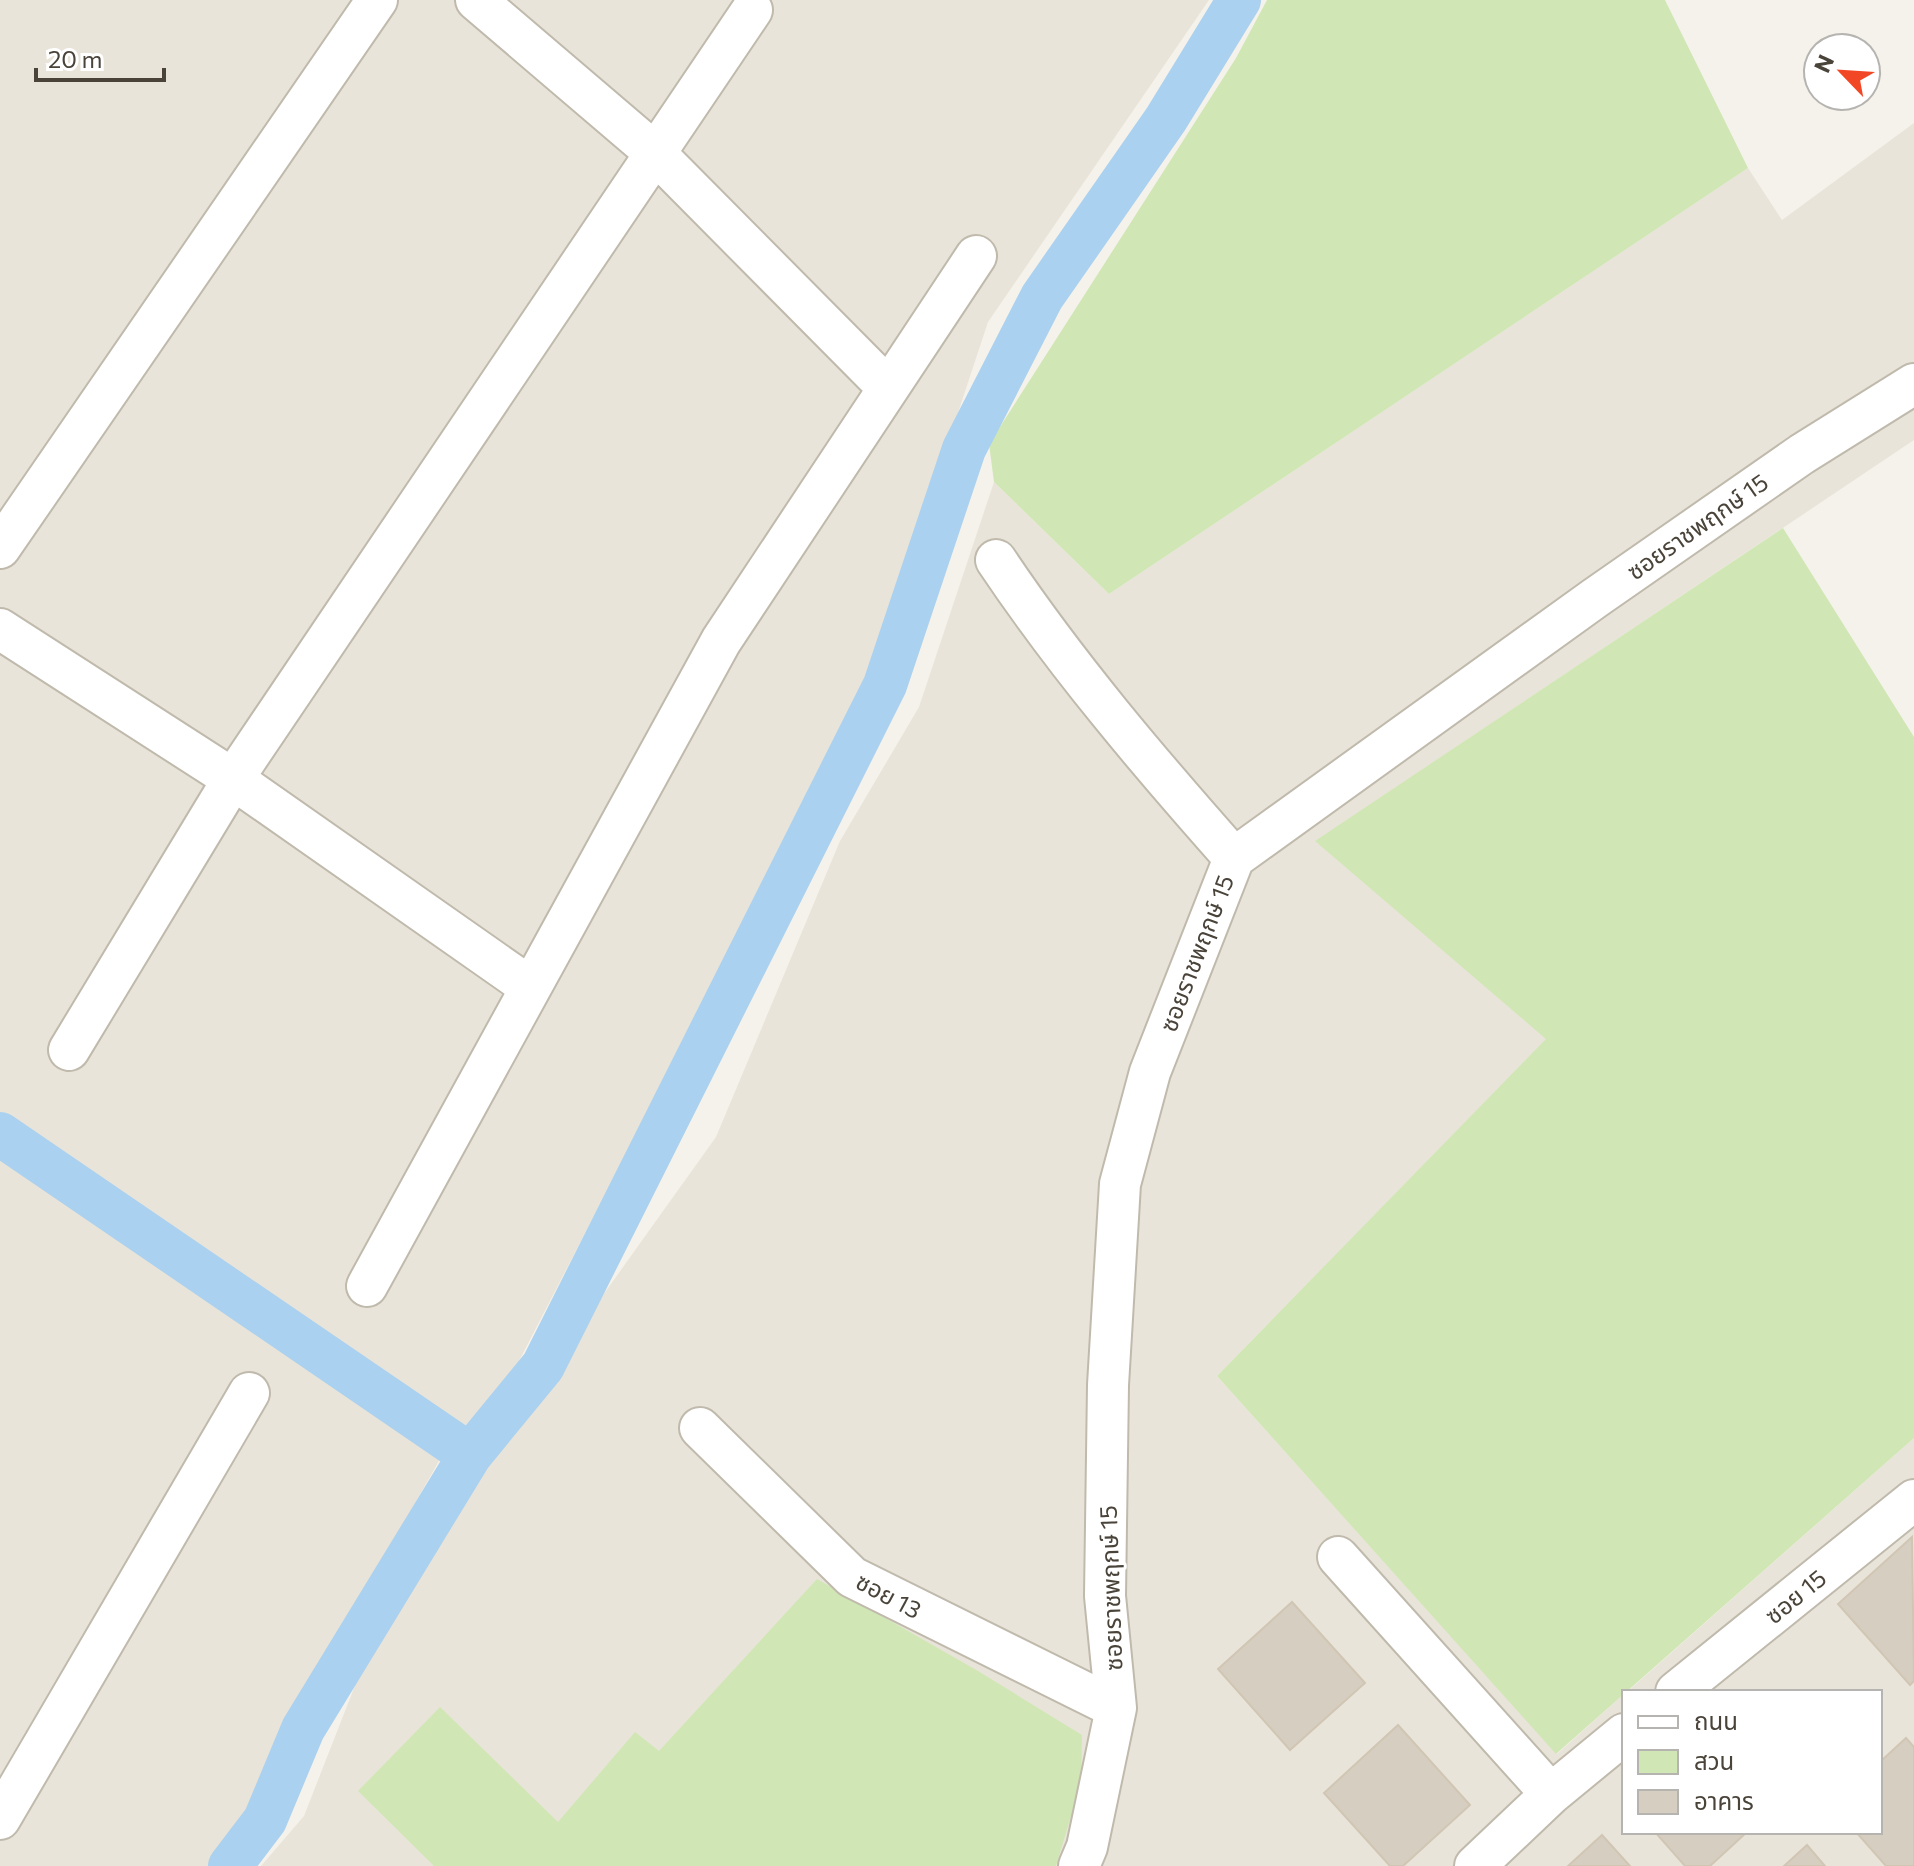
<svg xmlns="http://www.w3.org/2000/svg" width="1914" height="1866" viewBox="0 0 1914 1866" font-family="Commissioner,'Noto Sans Thai',sans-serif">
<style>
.residential{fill:#e9e4d9}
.green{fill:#d0e7b5}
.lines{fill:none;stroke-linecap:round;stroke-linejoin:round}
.canal{stroke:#aad1ef;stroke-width:44}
.building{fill:#d6cec0;stroke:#d1c6b4;stroke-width:2}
.minor-casing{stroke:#c0baad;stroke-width:44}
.minor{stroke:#fff;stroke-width:40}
.labels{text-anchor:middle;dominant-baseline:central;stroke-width:6;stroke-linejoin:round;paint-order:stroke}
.street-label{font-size:24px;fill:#494339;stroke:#fff}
</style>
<rect width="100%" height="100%" fill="#f5f2eb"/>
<!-- residential -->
<path class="residential" d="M0,0H1209L988,322L867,688L505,1388L444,1452L316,1678L255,1816L214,1866H0Z
M1914,123V440L1316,841L1547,1039L1217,1376L1557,1754L1624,1694V1832H1880V1692H1627L1914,1438V1866H261L304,1816L363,1665L470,1455L563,1351L716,1137L840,841L919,707L994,482L1109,594L1748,168L1782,220Z"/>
<!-- green -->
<path class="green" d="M1267,0H1665L1748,168L1109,594L994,482L989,444L1236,58Z
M1783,528L1914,737V1438L1556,1754L1217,1376L1546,1039L1315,841Z
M817,1579L978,1671L1082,1735L1081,1783L1056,1866H434L358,1791L440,1707L558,1822L635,1732L659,1751Z"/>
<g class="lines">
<!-- canal -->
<path class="canal" d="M0,1134L470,1455
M230,1866L265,1820L303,1729L470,1455L543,1366L885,685L964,449L1042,297L1166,119L1239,0"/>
</g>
<!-- building -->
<path class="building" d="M1912,1537L1914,1681L1910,1685L1838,1604Z
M1292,1602L1365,1683L1290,1750L1218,1669Z
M1398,1725L1470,1805L1403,1866H1390L1324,1793Z
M1906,1738L1914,1747V1866H1886L1856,1832H1880V1762Z
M1655,1832H1747L1710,1866H1685Z
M1602,1835L1630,1866H1568Z
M1807,1845L1825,1866H1784Z"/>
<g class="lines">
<defs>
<path id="minor" d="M476,0L654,152L888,388
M0,548L377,0
M996,560C1067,666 1149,762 1234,858
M0,629L233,779L530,987
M69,1050L233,779L752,10
M367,1286L721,641L976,256
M700,1428L852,1577L1116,1708
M1338,1557L1551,1794
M1676,1692L1914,1500
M0,1819L249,1393
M1079,1866L1087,1847L1116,1708L1105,1596L1108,1385L1120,1184L1150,1072L1234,858L1595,598L1802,454L1914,384
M1475,1866L1551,1794L1624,1734"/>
</defs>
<!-- minor casing -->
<use href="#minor" class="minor-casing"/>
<!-- minor -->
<use href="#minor" class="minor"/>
</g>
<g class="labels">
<!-- street labels -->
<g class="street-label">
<text transform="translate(1697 526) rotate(-35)">ซอยราชพฤกษ์ 15</text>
<text transform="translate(1196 953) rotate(-69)">ซอยราชพฤกษ์ 15</text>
<text transform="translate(1110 1588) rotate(-92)">ซอยราชพฤกษ์ 15</text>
<text transform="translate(889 1595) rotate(28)">ซอย 13</text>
<text transform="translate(1795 1596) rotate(-39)">ซอย 15</text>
</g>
</g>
<!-- legend -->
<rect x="1622" y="1690" width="260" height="144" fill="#ffffff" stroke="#b6b4b0" stroke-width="2"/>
<rect x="1638" y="1716" width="40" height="12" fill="#ffffff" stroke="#b6b4b0" stroke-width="2"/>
<text x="1694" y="1730" font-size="24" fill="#494339">ถนน</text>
<rect x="1638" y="1750" width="40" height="24" fill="#d0e7b5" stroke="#b6b4b0" stroke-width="2"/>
<text x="1694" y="1770" font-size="24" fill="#494339">สวน</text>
<rect x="1638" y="1790" width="40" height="24" fill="#d6cec0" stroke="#b6b4b0" stroke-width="2"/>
<text x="1694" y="1810" font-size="24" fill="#494339">อาคาร</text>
<!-- north arrow -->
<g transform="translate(1842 72) rotate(295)"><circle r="38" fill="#ffffff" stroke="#b6b4b0" stroke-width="2"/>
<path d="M0-6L14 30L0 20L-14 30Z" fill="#f24724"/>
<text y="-12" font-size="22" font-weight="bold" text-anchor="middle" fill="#494339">N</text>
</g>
<!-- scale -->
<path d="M36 68v12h128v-12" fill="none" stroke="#494339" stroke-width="4"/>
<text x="48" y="68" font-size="24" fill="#494339" stroke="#ffffff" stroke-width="6" paint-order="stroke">20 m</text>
</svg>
